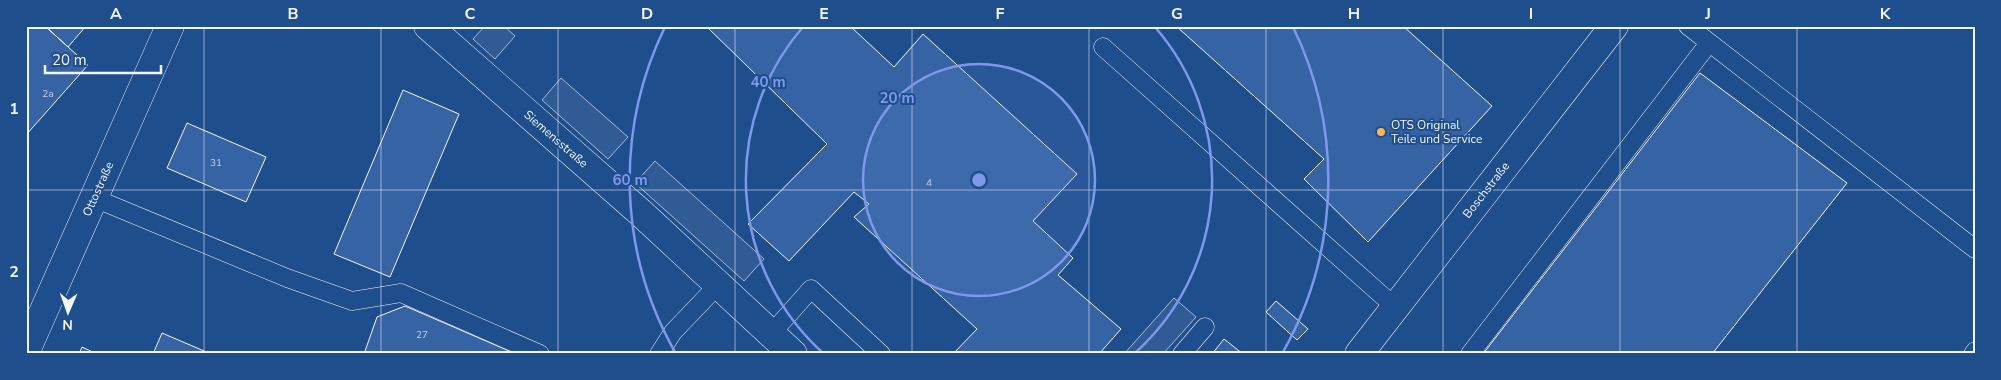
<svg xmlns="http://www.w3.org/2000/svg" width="2001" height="380" viewBox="0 0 2001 380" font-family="'Nunito Sans',sans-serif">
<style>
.parking{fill:#305b95;stroke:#a8bbd7}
.building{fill:#3563a3;stroke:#f2f6ff}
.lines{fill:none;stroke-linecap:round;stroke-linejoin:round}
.lane-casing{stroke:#f2f6ff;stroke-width:19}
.street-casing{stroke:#f2f6ff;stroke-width:29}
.lane{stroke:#1f4e8c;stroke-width:18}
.street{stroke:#1f4e8c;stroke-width:28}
.grid{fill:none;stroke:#f2f6ff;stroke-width:1;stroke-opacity:0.55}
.ring{fill:none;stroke:#7d9aea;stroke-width:2.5}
.poi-dot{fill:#ffb74d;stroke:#1f4e8c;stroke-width:2}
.labels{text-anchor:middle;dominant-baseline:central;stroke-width:4;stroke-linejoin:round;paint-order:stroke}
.number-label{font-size:10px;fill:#c3d1e8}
.poi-label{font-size:12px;fill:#f2f6ff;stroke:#1f4e8c;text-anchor:start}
.street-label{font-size:12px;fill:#f2f6ff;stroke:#1f4e8c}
.centre{fill:#7d9aea;stroke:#1f4e8c;stroke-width:2.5}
.ring-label{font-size:15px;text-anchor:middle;font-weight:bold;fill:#7d9aea;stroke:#1f4e8c;stroke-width:4;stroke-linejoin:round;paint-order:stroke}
.neatline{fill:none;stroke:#f2f6ff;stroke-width:2}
.grid-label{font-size:16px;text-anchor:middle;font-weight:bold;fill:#f2f6ff}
</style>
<rect width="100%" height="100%" fill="#1f4e8c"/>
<!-- parking -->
<path class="parking" d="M485,26H504L515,36L495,59L473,39Z
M561,78L628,137L608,159L542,100Z
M655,161L764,259L744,281L635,183Z
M1174,298L1196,317L1163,354H1124Z"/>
<!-- building -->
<path class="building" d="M26,26H45L88,65L26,135Z
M45,26H86L68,47Z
M706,26H850L894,67L923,34L1077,174L1033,221L1073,258L1058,275L1121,329L1099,354H953L977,329L854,217L869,204L854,192L789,261L748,224L827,144Z
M1176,26H1403L1492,106L1368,242L1304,179L1324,159Z
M1700,73L1847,183L1712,354H1483Z
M403,90L459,114L390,277L334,254Z
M187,123L266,157L246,202L167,168Z
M1276,301L1308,329L1297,340L1266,312Z
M405,306L516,354H364L377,317Z
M162,333L211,354H153Z
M1224,339L1243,354H1212Z
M82,347L97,354H79Z"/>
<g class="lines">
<defs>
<path id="lane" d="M1688,26L1975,249
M1103,47L1395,307
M94,198L287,278L352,301L401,293L540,354
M771,334L811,289L881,354
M659,354L673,332L718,285
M1182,354L1205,327
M1470,354L1709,43
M1973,354L1975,351"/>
<path id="street" d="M428,26L641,213L793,354
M26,351L170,26
M1359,354L1614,26"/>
</defs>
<!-- lane casing -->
<use href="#lane" class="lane-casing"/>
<!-- street casing -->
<use href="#street" class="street-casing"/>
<!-- lane -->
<use href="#lane" class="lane"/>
<!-- street -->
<use href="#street" class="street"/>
</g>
<!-- grid -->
<path class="grid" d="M204,26V354M381,26V354M558,26V354M735,26V354M912,26V354M1089,26V354M1266,26V354M1443,26V354M1620,26V354M1797,26V354M26,190H1975"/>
<!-- distance rings -->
<circle cx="979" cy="180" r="116" fill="#7d9aea" fill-opacity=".12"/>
<g class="ring">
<circle cx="979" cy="180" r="116"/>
<path d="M823 353A233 233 0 0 1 803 27M1155 27A233 233 0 0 1 1135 353"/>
<path d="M675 352A349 349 0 0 1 665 27M1293 27A349 349 0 0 1 1283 352"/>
</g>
<!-- markers -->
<circle class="poi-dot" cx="1381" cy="132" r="5"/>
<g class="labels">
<!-- number labels -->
<g class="number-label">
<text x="48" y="94">2a</text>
<text x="216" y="163">31</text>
<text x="929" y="183">4</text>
<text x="422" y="335">27</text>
</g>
<!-- poi labels -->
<g class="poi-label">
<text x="1391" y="125">OTS Original<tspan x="1391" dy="14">Teile und Service</tspan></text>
</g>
<!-- street labels -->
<g class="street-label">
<text transform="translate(556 139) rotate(41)">Siemensstraße</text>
<text transform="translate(98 189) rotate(-66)">Ottostraße</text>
<text transform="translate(1486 190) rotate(-52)">Boschstraße</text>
</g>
</g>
<circle cx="979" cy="180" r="8" class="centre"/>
<g class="ring-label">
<text x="768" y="87">40 m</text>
<text x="897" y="103">20 m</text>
<text x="630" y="185">60 m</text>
</g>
<!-- border -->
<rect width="2001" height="380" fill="none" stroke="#1f4e8c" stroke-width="55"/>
<!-- north arrow -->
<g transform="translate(68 312) rotate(182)" stroke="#1f4e8c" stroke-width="4" paint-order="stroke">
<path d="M0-4L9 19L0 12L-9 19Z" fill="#f2f6ff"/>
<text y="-8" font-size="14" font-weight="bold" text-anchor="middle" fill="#f2f6ff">N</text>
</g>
<!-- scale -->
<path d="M45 65v8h116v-8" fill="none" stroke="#f2f6ff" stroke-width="2.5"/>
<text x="52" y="65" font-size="15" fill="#f2f6ff" stroke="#1f4e8c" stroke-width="4" paint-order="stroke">20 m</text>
<rect x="28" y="28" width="1946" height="324" class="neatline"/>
<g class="grid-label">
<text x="116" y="19">A</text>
<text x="293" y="19">B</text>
<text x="470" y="19">C</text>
<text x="647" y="19">D</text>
<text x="824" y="19">E</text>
<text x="1000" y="19">F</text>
<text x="1177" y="19">G</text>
<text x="1354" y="19">H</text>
<text x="1531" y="19">I</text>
<text x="1708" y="19">J</text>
<text x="1885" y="19">K</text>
<text x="14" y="114">1</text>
<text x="14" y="277">2</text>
</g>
</svg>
